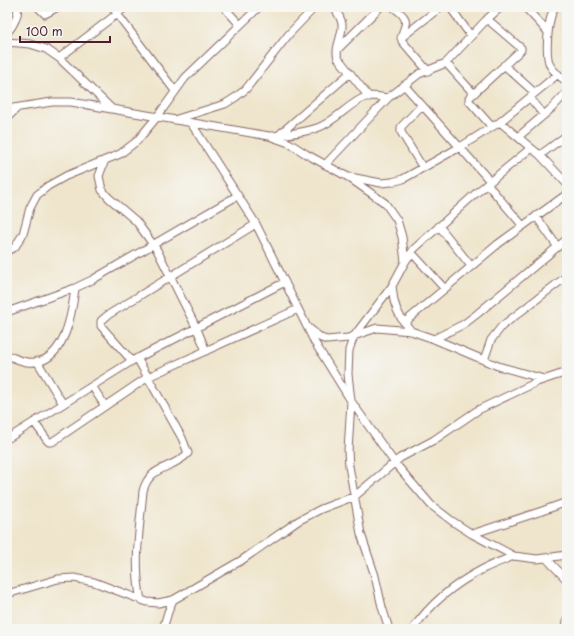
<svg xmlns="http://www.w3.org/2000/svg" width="574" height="636" viewBox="0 0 574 636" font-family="'Playpen Sans',sans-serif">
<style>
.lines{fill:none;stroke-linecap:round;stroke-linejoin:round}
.street-casing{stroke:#846463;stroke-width:9}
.street{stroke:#fff;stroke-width:7}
</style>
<rect width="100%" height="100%" fill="#f6f6f2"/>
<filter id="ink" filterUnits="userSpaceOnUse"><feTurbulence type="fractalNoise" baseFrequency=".025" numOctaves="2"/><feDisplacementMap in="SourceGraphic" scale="8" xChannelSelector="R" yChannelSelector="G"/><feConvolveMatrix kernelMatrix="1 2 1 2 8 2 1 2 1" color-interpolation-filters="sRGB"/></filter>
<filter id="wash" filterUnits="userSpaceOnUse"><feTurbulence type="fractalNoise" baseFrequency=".012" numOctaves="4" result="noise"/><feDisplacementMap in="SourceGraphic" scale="16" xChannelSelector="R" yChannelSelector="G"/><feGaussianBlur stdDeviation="0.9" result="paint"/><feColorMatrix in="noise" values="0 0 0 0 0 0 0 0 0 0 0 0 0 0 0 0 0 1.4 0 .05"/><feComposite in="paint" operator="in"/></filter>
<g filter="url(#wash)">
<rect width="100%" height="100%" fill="#efe5cc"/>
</g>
<g filter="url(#ink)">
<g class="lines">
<defs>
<path id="street" d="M38,7L45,14L58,7
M112,7L175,91
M224,7L240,25
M334,7C337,12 341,18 342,24C343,36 334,48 338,58L369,97
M393,7C397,10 403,14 405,19C408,27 399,33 402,41L428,71
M450,7L471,36
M525,7L548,32
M555,7C548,17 544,57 551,67C555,73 562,78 567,82
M487,19L521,48V50L469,98V101L492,127
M7,33C13,26 18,17 18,7
M401,38L438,9
M7,42L30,44L46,49L59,58L111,108
M338,49L380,7
M59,58L126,7
M446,63L474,94
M504,65L535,93
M404,85L490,181
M530,98L544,115
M422,105L401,127V132L423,168
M7,109L52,102H71L269,136L289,143L306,154L348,177L385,203L397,220L402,237L405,262
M7,118L17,108
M177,119L225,104L236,97L246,89L289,34L315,7
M500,122L531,148L540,155L567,184
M191,123L256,224L315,343L351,401L394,462L431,505L452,521L472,534L514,556L537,559L567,555
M280,134L350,73
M272,136C286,134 303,133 317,128C334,123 351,101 366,97C373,95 381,97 388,98
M518,137L552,108L567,92
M540,155L567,135
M105,160L99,176L102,190L109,198L136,221L157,250L197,329L206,351
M325,165L388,98L419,74L446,63L487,19L501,7
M350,177L381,183L392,182L403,179L460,147L500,122L558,74
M487,184L523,226
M536,216L557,246
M439,226L471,266
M7,251L15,247L23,234L30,208L37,195L48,186L66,176L120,154L137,141L157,117L185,78L259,7
M412,253L444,288
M7,312L75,288L92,280L237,196
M405,322L498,244L567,194
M310,329L321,338L327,340L348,338L377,328L411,331L434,339L498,366L544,379
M411,331L401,318L397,310L394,301L392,286L405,262L414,249L475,194L531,148
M434,339L464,324L477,314L567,239
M7,355C14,358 20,361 27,362C64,367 72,314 75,288
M137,358L182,438L188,453C173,470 150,464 143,491C140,527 133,564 141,600
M484,360L491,340L502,326L567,276
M37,361L63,404
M132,361L101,326V321L108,315L256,224
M92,386L105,406
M34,422L47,440L49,442H52L148,377L298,309
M7,439L132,361L285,282
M472,534L542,511L567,502
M547,559L567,580
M7,594L58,579L74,578L94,582L147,602L158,603L173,600L242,560L298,521L321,509L355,496L400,458L434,440L478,410L537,382L567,372
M163,629L168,612L173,600
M389,629L382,607L375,576L361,534L349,466L348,451L351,401L348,374L349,350L354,336L392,286
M413,629C430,604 456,583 483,569C493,564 504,560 514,556
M566,629L567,620"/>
</defs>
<!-- street casing -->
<use href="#street" class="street-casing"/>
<!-- street -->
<use href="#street" class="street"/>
</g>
</g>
<!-- margin -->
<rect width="574" height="636" fill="none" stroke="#f6f6f2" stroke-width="24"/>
<!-- scale -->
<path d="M20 36v6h90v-6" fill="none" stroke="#4a1f2b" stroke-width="2"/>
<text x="26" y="36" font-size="12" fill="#4a1f2b" stroke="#f6f6f2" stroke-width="3" paint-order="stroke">100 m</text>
</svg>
